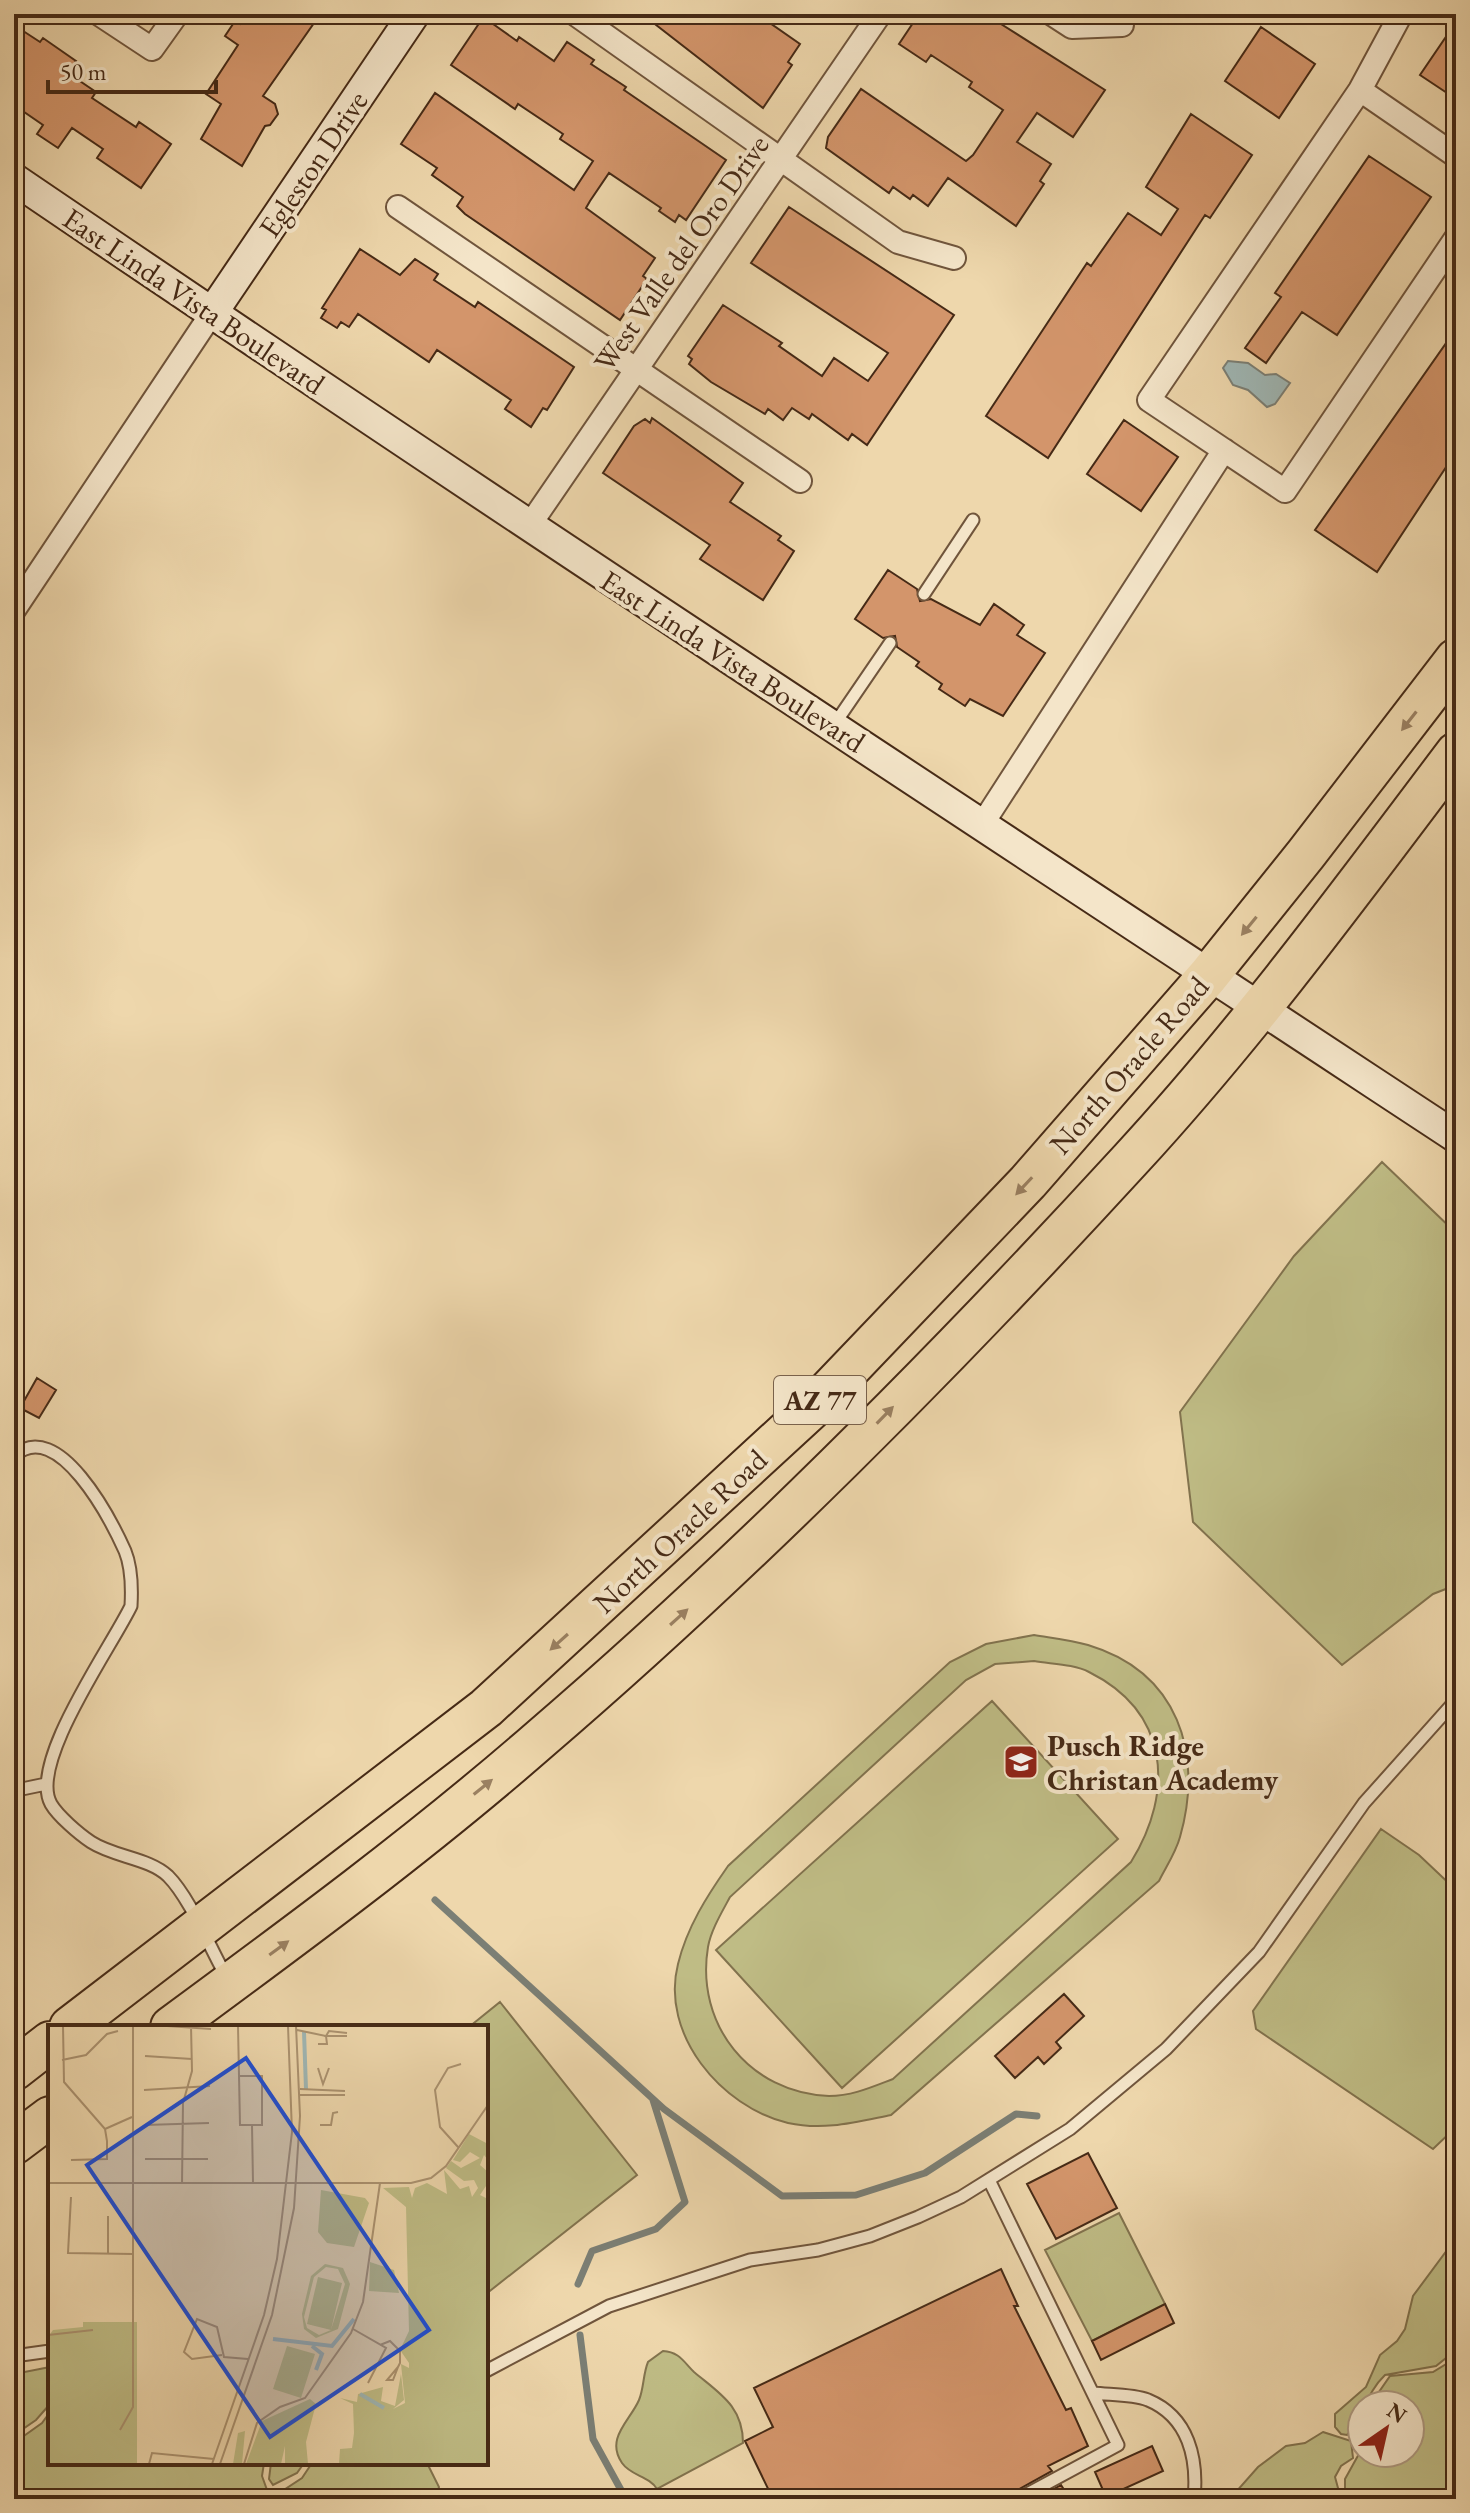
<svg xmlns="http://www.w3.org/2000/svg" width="1470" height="2513" viewBox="0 0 1470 2513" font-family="'EB Garamond',serif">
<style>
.green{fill:#bfbc85;stroke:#82734e;stroke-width:2;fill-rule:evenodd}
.water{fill:#9fb7b5;stroke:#7b7f75;stroke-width:2}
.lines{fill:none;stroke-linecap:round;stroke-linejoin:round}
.stream{stroke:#7b7f75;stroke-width:7}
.building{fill:#d3956b;stroke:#462a16;stroke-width:2}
.lane-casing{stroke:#70553c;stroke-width:15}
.street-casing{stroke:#70553c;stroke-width:26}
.secondary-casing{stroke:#462a16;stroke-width:34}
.highway-casing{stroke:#462a16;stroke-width:44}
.lane{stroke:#f4e5c9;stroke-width:11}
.street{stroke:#f4e5c9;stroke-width:22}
.secondary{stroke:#f4e5c9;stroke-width:30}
.highway{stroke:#eed7ac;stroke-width:40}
.oneway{fill:#9a8061}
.labels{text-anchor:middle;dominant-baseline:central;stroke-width:8;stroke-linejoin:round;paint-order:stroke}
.shield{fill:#f4e5c9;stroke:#7a624c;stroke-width:2}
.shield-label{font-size:28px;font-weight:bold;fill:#462a16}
.street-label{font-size:30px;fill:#462a16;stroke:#f4e5c9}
.poi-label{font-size:30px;font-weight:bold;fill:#462a16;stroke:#f4e5c9;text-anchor:start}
.inset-river{fill:none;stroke:#9fb7b5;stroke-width:4}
.inset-road{fill:none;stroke:#ab9270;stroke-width:2}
.view{fill:#1d4ed8;fill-opacity:0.15;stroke:#1d4ed8;stroke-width:4}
.inset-edge{fill:none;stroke:#462a16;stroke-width:4}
</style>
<rect width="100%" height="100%" fill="#eed7ac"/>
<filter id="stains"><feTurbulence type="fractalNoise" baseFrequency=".0025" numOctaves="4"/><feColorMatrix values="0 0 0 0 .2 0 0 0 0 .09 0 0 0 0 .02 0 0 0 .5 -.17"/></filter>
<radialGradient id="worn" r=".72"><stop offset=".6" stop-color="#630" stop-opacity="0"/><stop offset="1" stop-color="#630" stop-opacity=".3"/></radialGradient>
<!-- green -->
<path class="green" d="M1382,1162L1456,1233V1585L1433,1594L1342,1665L1193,1522L1180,1412L1294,1256Z
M1034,1635C1052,1638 1071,1640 1088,1645C1178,1672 1204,1753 1180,1837C1176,1852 1166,1867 1159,1881L891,2115C856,2122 824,2131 788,2123C721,2107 660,2034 678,1964C687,1927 707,1896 728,1866L950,1662L986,1644ZM1034,1661C1051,1664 1074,1664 1089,1672C1169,1712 1175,1791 1131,1862L893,2079C872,2087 852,2096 829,2096C750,2093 695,2025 708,1947C711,1930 722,1912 730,1897L966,1680L995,1664Z
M992,1701L1118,1839L842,2088L716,1950Z
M1381,1829L1419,1855L1456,1890V2127L1433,2149L1256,2029L1253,2011Z
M500,2002L637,2175L486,2294V2027H469Z
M1119,2213L1165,2304L1092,2341L1045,2250Z
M1456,2238V2350L1436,2366L1385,2375C1365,2394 1365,2416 1347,2435L1341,2434L1335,2427V2414L1366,2387L1380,2355L1397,2341L1405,2329L1413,2296Z
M663,2351C679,2352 683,2361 694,2372C719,2393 743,2406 743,2443L657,2489C649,2476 631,2476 622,2463C605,2438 630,2421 639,2400C644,2388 643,2374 648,2362Z
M1456,2358V2499H1345V2479L1360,2452L1356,2431L1362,2420V2453H1410V2405H1370L1390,2376L1433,2372Z
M50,2367V2404L36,2420L14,2435V2374Z
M50,2412V2463H264L262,2476L267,2490L252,2492L244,2499H14V2443L42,2423Z
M1323,2432L1351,2441L1353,2458L1341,2466L1335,2477L1341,2499H1218L1236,2492L1258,2467L1286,2446L1305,2443Z
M271,2463H304L297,2473L273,2485L269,2479Z
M312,2463H427L439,2487L436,2496L430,2499H270L302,2478Z"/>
<!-- water -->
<path class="water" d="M1228,361L1248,363L1265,375L1276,374L1290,383L1275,404L1267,407L1248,390L1233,385L1223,368Z"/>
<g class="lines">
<!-- stream -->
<path class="stream" d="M435,1900L664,2109L782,2196L856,2195L925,2173L1016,2114L1037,2116
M578,2284L592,2251L656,2229L685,2202L653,2100
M580,2335L593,2439L626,2499"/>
</g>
<!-- building -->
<path class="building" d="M246,14H300L314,23L263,96L275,104L278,114L270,125L265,126L242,166L201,139L221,104L206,94L238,45L225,36L235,21L240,24Z
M642,14H757L800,44L788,62L792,65L763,108Z
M919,14H993L1003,21L1001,24L1105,90L1073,137L1037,113L1017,142L1051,164L1040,181L1044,184L1016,226L948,178L928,206L913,195L910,199L893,187L889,193L826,148L828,137L861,89L966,161L973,155L1003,110L969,87L972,82L931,55L926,62L899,44Z
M486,19L517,41L519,37L554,61L567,42L594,60L591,64L626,87L624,90L726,160L686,220L679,215L675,222L659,211L661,208L609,173L590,201L586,208L655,258L643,276L647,279L620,320L465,214L457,206L463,197L432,175L437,168L401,144L435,93L574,190L593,161L560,139L563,134L518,104L515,109L451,65L480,22Z
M1456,22V99L1420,75Z
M14,25L40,42L43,38L76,61L68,73L96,92L92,98L136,127L139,122L171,144L141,188L97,158L103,149L72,128L58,148L37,134L43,125L14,105L20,97L14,93Z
M1261,27L1315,64L1279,118L1225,81Z
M1191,114L1252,155L1210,218L1205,215L1048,458L986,416L1087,263L1091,266L1128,213L1161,235L1178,209L1146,187Z
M1369,156L1431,197L1337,335L1302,312L1266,363L1245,348L1281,297L1275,293Z
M789,207L954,315L867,445L852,434L848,440L812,414L809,419L792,408L783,420L768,409L765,414L711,382L689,364L692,359L688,356L723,305L782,343L779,346L822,376L834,358L868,381L888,353L751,263Z
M360,249L400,275L415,259L438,274L434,280L475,307L478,302L574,367L547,410L543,408L531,427L505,409L511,400L437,350L429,362L358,314L349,327L341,322L337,328L321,318L326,310L322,308Z
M1456,329V452L1377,572L1315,530Z
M652,418L743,483L730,502L781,536L778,540L794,551L763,600L700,559L710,545L603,473L634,426L645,419L650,423Z
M1124,420L1178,457L1141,511L1087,474Z
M888,570L917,589L920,601L931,599L980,625L994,604L1024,625L1017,635L1045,653L1003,716L970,699L965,706L939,689L942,684L916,666L919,662L897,647L895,636L883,638L855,619Z
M37,1378L56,1390L39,1418L20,1408Z
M1064,1994L1084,2016L1056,2042L1061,2048L1044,2064L1038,2057L1015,2078L995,2056Z
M1088,2153L1117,2208L1056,2239L1027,2184Z
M1001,2269L1018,2306H1014L1066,2410L1071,2408L1088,2446L1048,2466L1052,2471L1014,2492L1010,2499H773L745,2441L773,2427L754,2388Z
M1165,2304L1174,2323L1101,2360L1092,2341Z
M1152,2446L1163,2471L1106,2497L1095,2472Z
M1061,2485L1070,2499H1036Z"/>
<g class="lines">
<defs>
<path id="lane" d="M924,594L973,520
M834,725L890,643
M14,1456C58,1416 111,1520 125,1551C132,1568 132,1588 131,1606C112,1646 28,1763 51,1804C58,1816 79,1834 91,1842C114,1857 149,1858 168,1876C190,1898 210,1948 226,1976
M14,1785L22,1789L46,1784
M989,2180L1118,2445L1018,2499
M14,2356L50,2351
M486,2371L609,2306L750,2260L818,2250L870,2236L918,2217L961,2197L1070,2129L1166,2049L1259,1952L1364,1803L1456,1700
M1093,2393C1110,2395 1132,2394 1148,2400C1189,2417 1198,2459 1194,2499"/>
<path id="street" d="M99,14L152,49L177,14
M575,14L898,242L954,258
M1052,14L1072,27L1122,25
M1401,14L1360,90L1149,400L1285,491L1456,238
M1360,90L1456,156
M398,207L800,481
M529,526L880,14
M14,610L212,313
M983,823L1224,450"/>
<path id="secondary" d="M14,179C491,503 974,820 1456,1137
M212,313L414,14"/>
<path id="highway" d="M70,2027L486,1708L811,1409L1028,1182L1208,976L1306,854L1456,659
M171,2027C296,1935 421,1843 538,1741C748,1561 944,1363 1131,1159C1248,1032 1352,891 1456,753
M14,2070L50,2042
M14,2144L50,2117"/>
</defs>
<!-- lane casing -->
<use href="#lane" class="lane-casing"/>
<!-- street casing -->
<use href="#street" class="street-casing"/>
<!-- secondary casing -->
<use href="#secondary" class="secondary-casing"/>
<!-- highway casing -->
<use href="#highway" class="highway-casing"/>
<!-- lane -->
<use href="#lane" class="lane"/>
<!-- street -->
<use href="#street" class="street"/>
<!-- secondary -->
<use href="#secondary" class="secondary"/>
<!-- highway -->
<use href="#highway" class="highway"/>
</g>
<!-- one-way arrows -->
<defs><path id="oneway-solid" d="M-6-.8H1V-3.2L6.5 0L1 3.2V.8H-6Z" transform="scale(2)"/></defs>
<g class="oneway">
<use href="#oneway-solid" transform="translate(1409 721) rotate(128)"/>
<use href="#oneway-solid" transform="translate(1249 926) rotate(129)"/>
<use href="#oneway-solid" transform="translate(1024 1186) rotate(133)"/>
<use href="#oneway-solid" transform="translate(885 1415) rotate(-46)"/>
<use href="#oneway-solid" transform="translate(679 1617) rotate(-42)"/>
<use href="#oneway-solid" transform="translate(559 1642) rotate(138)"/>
<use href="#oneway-solid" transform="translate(483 1787) rotate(-39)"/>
<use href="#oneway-solid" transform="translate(279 1948) rotate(-36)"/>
</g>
<!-- icons -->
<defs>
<symbol id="school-square" viewBox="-11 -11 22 22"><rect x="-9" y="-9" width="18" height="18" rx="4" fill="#8f2418" stroke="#f4e5c9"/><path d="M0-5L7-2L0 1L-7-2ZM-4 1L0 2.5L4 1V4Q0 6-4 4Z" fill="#fff"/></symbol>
</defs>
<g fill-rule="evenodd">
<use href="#school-square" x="1001" y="1742" width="40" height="40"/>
</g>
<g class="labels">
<!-- shield labels -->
<rect class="shield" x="774" y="1376" width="92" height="48" rx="6"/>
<g class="shield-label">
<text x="820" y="1400">AZ 77</text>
</g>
<!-- street labels -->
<g class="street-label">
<text transform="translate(313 164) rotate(-56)">Egleston Drive</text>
<text transform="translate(681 253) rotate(-55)">West Valle del Oro Drive</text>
<text transform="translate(194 301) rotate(34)">East Linda Vista Boulevard</text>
<text transform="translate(733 661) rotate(33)">East Linda Vista Boulevard</text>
<text transform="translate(1129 1065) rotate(-49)">North Oracle Road</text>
<text transform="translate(680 1531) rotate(-43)">North Oracle Road</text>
</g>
<!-- poi labels -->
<g class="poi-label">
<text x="1047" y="1745">Pusch Ridge<tspan x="1047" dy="34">Christan Academy</tspan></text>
</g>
</g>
<!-- overview -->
<g transform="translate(48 2025)">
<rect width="440" height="440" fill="#eed7ac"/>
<path d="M421,109L440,119V135L436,130L432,140L440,147V158L432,170L440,174V439H291L292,424L304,423L306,408L305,379L292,373L309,377L310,369L335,362L333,376L347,381L353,349L356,375L345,384L357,378L353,339L361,343V338L352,325L361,306L358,182L335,163L361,162L364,173L367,163L379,158L399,169L396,145L412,164L421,161L424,172L430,163L426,155L416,156L398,143L403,136L413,143L432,133L422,127L412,137L405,135ZM273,165L317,173L321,178L306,222L279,218L270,207ZM322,237L346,245L351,268L321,266ZM277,239L295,243L302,259L290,304L268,313L256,304L254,289L263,251ZM278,242L290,244L297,259L283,305L294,258L270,252L259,299L283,305L271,310L259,303L256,292L266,252ZM35,297H89V439H0V312L5,305L35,302ZM239,321L267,329L253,373L225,364ZM262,374L268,379L258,417L260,439H237V421L233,439H198L214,396ZM197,406L194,439H185L190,408Z" fill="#bfbc85" fill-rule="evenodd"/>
<path class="inset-river" d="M256,7L258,64M225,314L284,321L306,294M264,321L274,329L268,345M312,369L336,383"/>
<path class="inset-road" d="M15,1L16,57L57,104L59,116V134L23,135M119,1L163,4M190,1L192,100H214V51H192M249,5L278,11L279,19H270M299,8L281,6L278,11H299M97,31L144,34M14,35L38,30L59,9L70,6M270,43L275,59L281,43M252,64L297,66M96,65L162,61M252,70H297M97,100L161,98M204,100L205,158M272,100H283L285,88L290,87M57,104L84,92M410,122L392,102L387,65L400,43L413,39M97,134H160M0,158H363L383,153L398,141L440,80M134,159L135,78L144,46L143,1M23,172L20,228L85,229M60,191V229M305,304L338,323L320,358M0,310L45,305M332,320L342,316L352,326V338L350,342L345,355H339L350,342M174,330L144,334L136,327L149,294L169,302L176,332L200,334M72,405L85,382V1M101,439L104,428L166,434M164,439L216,290L229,234L244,107L240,1M172,439L224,290L246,183L252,91L248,1M196,439L209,398L232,382L257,373L303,308L315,277L332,158"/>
<path class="view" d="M198,33L381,305L222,412L39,140Z"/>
<rect width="440" height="440" class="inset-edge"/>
</g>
<!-- margin -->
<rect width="1470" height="2513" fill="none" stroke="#eed7ac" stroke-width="48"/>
<rect x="16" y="16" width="1438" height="2481" fill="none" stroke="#462a16" stroke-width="4"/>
<rect x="24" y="24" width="1422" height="2465" fill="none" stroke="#462a16" stroke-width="2"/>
<!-- north arrow -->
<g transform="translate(1386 2429) rotate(34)"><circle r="38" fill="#f4e5c9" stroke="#ae9a81" stroke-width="2"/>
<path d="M0-6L14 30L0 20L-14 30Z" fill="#8f2418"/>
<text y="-12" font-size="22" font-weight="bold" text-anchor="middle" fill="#462a16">N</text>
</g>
<!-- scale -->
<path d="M48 80v12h168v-12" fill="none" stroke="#462a16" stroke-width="4"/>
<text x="60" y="80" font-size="24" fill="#462a16" stroke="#f4e5c9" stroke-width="6" paint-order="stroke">50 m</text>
<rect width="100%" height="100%" filter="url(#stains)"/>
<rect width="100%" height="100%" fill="url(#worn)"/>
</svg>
